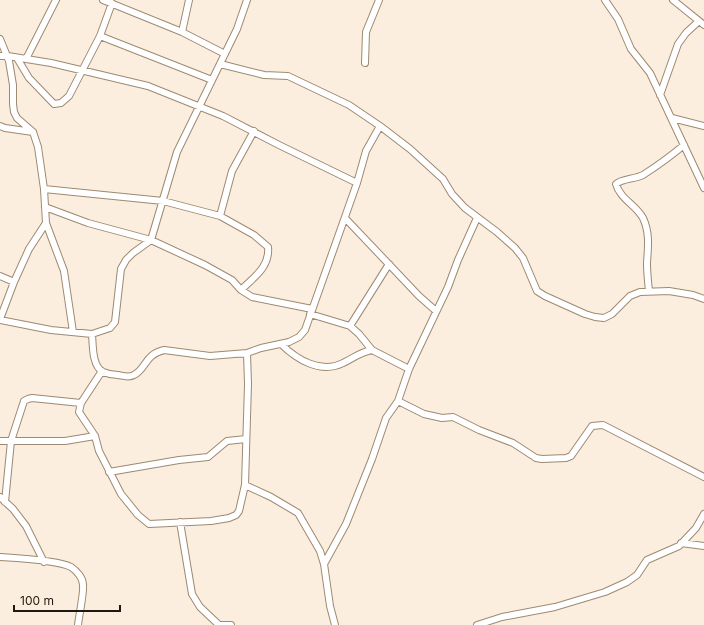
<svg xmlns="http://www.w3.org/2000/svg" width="704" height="625" viewBox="0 0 704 625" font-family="Inter,sans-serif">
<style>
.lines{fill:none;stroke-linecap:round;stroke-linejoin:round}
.minor-casing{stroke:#9e8971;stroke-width:8}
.minor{stroke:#fff;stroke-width:6}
</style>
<rect width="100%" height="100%" fill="#fceedf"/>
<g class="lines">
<defs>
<path id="minor" d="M103,0L182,32L225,54
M605,0L618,19L631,49L650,73L704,188
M673,0L704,25
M182,32L189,0
M100,36L212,80
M0,39L9,61L13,85V104L14,112L17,118L33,132L38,147L44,189L46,223L64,271L73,332
M0,56H8L51,63L148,86L223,116L279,145L357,183
M17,58L29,78L54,104L61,103L69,96L100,36L112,3
M26,59L56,0
M365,63L366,32L379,0
M220,64L264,75L288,76L349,105L380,126L410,149L443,179L452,194L465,208L497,232L515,248L523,258L537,291L545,296L585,314L595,317L604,318L612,314L630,296L640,292L669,291L693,295L704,299
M660,95L678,44L686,33L699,21
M672,118L704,126
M0,126L5,128L33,132
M44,189L163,201L220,216
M45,207L88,223L151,240L205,265L232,280L241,290L252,297L312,309
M345,218L419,296L436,311
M0,276L14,282
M241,290C254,277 270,267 268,247L254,235L220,216L232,171L254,131
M649,291C648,282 647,272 647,263C648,247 650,233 643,218C636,205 620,199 616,184C621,179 635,179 643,175C657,166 671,156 684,145
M310,314L350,326L359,334L372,350L409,369
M0,319L14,282L29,249L46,223
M0,320L51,330L92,334C93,346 92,366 103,372C108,374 113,375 118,375C124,376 129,378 134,375C147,368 144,355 164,350L210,356L247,353L261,348L289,342L299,337L305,330L357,183L366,151L380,126
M350,326L389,264
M92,334L110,328L115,322L121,269L126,260L133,253L151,240L177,152L237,29L247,0
M281,344C297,360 321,374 343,363C354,358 360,352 372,350
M102,371L81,403L79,412L95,436L99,451L121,494L138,515L149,524L211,521L229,518L236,515L239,511L245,485L248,384L247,353
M398,401L424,414L442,418L453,417L479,430L513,443L536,458L542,459L566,458L571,456L592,426L603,425L704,477
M0,441H65L95,436
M109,472L179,460L208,457L227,441L246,439
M245,485L271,497L298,513L320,551L324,564L330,606L335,625
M0,497L13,509L26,526L44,562
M5,502L11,441L24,401L28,399L32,398L81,403
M180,522L192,594L200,607L219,625
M681,543L704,546
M0,557C16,558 58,560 71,567C77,571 83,578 83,585C84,593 79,615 78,625
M324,564L346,524L372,459L386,418L398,401L409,369L448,287L458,260L477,218
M220,625H231
M477,625L502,617L555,607L605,592L627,582L637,575L647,560L679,546L696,528L704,514"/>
</defs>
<!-- minor casing -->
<use href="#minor" class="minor-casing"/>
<!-- minor -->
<use href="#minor" class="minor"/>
</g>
<!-- scale -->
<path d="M14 605v6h106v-6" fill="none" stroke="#20180e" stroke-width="2"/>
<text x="20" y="605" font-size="12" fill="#20180e" stroke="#fceedf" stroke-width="3" paint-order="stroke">100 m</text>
</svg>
